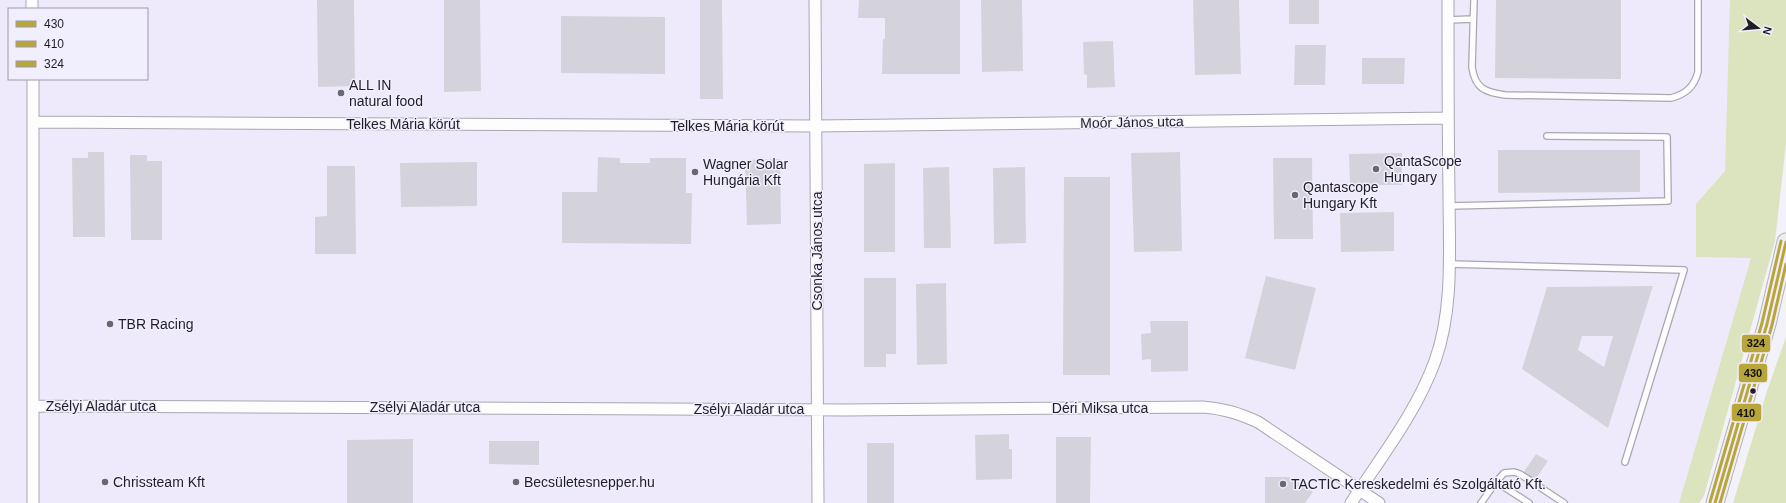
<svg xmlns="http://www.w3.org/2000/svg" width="1786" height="503" viewBox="0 0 1786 503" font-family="Arial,sans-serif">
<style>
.built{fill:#eeeafc;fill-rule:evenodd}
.green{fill:#dbe3bf}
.building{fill:#d4d3db;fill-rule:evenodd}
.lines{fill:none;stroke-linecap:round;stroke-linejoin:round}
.service-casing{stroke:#a9a7af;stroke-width:8}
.minor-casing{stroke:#a9a7af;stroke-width:13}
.primary-casing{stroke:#b4b5b0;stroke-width:19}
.service{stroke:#fdfdfe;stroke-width:5.5}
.minor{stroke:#fdfdfe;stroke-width:11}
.primary{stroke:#eeefeb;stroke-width:17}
.bus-1-casing{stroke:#f1eefd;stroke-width:6}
.bus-2-casing{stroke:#f1eefd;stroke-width:6}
.bus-3-casing{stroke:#f1eefd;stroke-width:6}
.bus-1{stroke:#b9a63a;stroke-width:3}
.bus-2{stroke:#b9a63a;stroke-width:3}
.bus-3{stroke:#b9a63a;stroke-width:3}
.poi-dot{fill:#696870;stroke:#f1eefd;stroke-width:1.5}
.bus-dot{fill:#1f1d26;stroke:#f1eefd;stroke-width:1.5}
.labels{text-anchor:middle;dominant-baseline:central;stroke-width:3;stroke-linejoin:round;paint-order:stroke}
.poi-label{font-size:14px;fill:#1f1d26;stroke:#f1eefd;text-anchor:start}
.street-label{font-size:14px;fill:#1f1d26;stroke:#f1eefd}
.line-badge{stroke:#f1eefd;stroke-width:1.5}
.pale-badge-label{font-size:11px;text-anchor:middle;font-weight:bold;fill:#111}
</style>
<rect width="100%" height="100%" fill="#f3f2fa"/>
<!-- built -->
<path class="built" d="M0,0H1731L1725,171L1696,204V257H1751L1679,503H0ZM9,9H147V79H9Z"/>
<!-- green -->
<path class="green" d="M1730,0H1786V143L1775,241L1704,496L1699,503H1679L1751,258L1696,257V204L1725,171Z
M1786,337V503H1733L1767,391Z"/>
<!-- building -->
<path class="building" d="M317,0H354L355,86L318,87Z
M444,0H480L481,91L444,92Z
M700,0H722L723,99H700Z
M859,0H960V74H882L883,39H885V18H858Z
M981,0H1022L1023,71L982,72Z
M1193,0H1239L1241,74L1195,75Z
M1289,0H1319V24H1289Z
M1496,0H1621V79L1495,78Z
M561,16L665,17V74L561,73Z
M1113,41L1115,87L1087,88V75L1084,74L1083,42Z
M1295,45H1326L1325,85H1294Z
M1362,58H1405L1404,84H1362Z
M1498,150H1640V192L1498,193Z
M88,152H104L105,237H73L72,158H88Z
M1180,152L1182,251L1134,252L1131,153Z
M1402,153V185H1350L1349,154Z
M130,155H147V161H162V240H131Z
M598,157L620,158V163H650V158H686V193H692L691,244L562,243V192H597Z
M1273,158H1312L1313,239H1274Z
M780,159L781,224L747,225L745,160Z
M477,162V206L401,207L400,163Z
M895,163V252H864V164Z
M327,166H355L356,254H315V217L327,216Z
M949,167L951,248H924L923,168Z
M1025,167L1026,243L994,244L993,168Z
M1064,177H1110V375H1063Z
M1394,212V251L1341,252L1340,213Z
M1266,276L1316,288L1295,370L1245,358Z
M864,278H896V354H886V367H864Z
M946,283L947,364L917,365L916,284Z
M1653,286L1608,428L1522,369L1547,287ZM1582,336H1613L1604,367L1578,350Z
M1150,321H1188V371L1151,372V359L1142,360L1141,334L1151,333Z
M1009,434V449H1012V479L976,480L975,435Z
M1056,437H1091L1090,503H1056Z
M413,439V503H347V440Z
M489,441H539V465L489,464Z
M867,443H894V503H867Z
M1536,454L1548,461L1535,480L1523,473Z
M1265,477H1289L1313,492L1305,503H1265Z"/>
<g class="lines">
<defs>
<path id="service" d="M1474,0L1472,67C1475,88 1484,92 1505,95L1671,98C1686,94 1694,87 1698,72V0
M1448,20L1473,19
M1449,206L1668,201L1667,137L1547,136
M1449,264L1684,270L1625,462
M1496,482L1504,473L1514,472L1520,474L1564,503
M1481,503L1496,482L1529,503"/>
<path id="minor" d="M32,0V9
M815,0L818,503
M33,79V122L816,126L1448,118
M33,406L845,410L1203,407C1225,409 1238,413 1258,422L1379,503
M33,503V122
M1351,503C1381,457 1416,413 1435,361C1454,308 1449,248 1449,193C1448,129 1448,64 1448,0"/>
<path id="primary" d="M1715,503L1767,324L1786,242"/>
</defs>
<!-- service casing -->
<use href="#service" class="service-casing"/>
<!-- minor casing -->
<use href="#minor" class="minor-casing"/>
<!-- primary casing -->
<use href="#primary" class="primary-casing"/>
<!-- service -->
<use href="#service" class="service"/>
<!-- minor -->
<use href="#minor" class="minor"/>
<!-- primary -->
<use href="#primary" class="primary"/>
<defs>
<path id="bus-1" d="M1715,503L1767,324L1786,242"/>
<path id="bus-2" d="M1720,503L1772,325L1786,264"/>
<path id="bus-3" d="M1710,502L1762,323L1781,241"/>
</defs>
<!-- bus-1 casing -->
<use href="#bus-1" class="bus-1-casing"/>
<!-- bus-2 casing -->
<use href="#bus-2" class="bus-2-casing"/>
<!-- bus-3 casing -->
<use href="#bus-3" class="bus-3-casing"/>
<!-- bus-1 -->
<use href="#bus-1" class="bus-1"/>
<!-- bus-2 -->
<use href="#bus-2" class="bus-2"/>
<!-- bus-3 -->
<use href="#bus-3" class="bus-3"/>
</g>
<!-- markers -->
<g class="poi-dot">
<circle cx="341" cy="93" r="4"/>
<circle cx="1376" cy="169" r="4"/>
<circle cx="695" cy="172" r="4"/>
<circle cx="1295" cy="195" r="4"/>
<circle cx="110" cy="324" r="4"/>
<circle cx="105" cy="482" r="4"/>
<circle cx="516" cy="482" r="4"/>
<circle cx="1283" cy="484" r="4"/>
</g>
<circle class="bus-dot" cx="1753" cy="391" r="3.5"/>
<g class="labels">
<!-- poi labels -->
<g class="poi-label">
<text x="349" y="85">ALL IN<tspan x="349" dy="16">natural food</tspan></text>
<text x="1384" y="161">QantaScope<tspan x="1384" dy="16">Hungary</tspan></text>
<text x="703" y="164">Wagner Solar<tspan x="703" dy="16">Hungária Kft</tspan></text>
<text x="1303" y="187">Qantascope<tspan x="1303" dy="16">Hungary Kft</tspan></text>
<text x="118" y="324">TBR Racing</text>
<text x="113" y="482">Chrissteam Kft</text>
<text x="524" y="482">Becsületesnepper.hu</text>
<text x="1291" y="484">TACTIC Kereskedelmi és Szolgáltató Kft.</text>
</g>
<!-- street labels -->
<g class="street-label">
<text transform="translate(1132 122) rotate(-1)">Moór János utca</text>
<text x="403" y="124">Telkes Mária körút</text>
<text x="727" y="126">Telkes Mária körút</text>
<text transform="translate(817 251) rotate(-90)">Csonka János utca</text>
<text x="101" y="406">Zsélyi Aladár utca</text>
<text x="425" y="407">Zsélyi Aladár utca</text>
<text x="1100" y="408">Déri Miksa utca</text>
<text x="749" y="409">Zsélyi Aladár utca</text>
</g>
</g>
<g class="line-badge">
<rect x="1741" y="334" width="30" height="19" rx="4" fill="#b9a63a"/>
<rect x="1738" y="363" width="30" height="20" rx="4" fill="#b9a63a"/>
<rect x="1731" y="403" width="31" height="19" rx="4" fill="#b9a63a"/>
</g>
<g class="pale-badge-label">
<text x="1756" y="347">324</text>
<text x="1753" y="377">430</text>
<text x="1746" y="417">410</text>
</g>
<!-- legend -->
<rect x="8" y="8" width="140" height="72" fill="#f1eefd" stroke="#9d9aa7"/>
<rect x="16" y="21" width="20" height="6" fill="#b9a63a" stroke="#9d9aa7"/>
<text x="44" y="28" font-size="12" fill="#1f1d26">430</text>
<rect x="16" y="41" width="20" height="6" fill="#b9a63a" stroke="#9d9aa7"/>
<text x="44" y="48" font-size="12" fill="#1f1d26">410</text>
<rect x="16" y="61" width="20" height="6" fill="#b9a63a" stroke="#9d9aa7"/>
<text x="44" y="68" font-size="12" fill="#1f1d26">324</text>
<!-- north arrow -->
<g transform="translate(1758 28) rotate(106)" stroke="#f1eefd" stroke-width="3" paint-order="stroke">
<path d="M0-3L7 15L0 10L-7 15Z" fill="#1f1d26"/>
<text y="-6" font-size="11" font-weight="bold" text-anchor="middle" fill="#1f1d26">N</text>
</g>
</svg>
